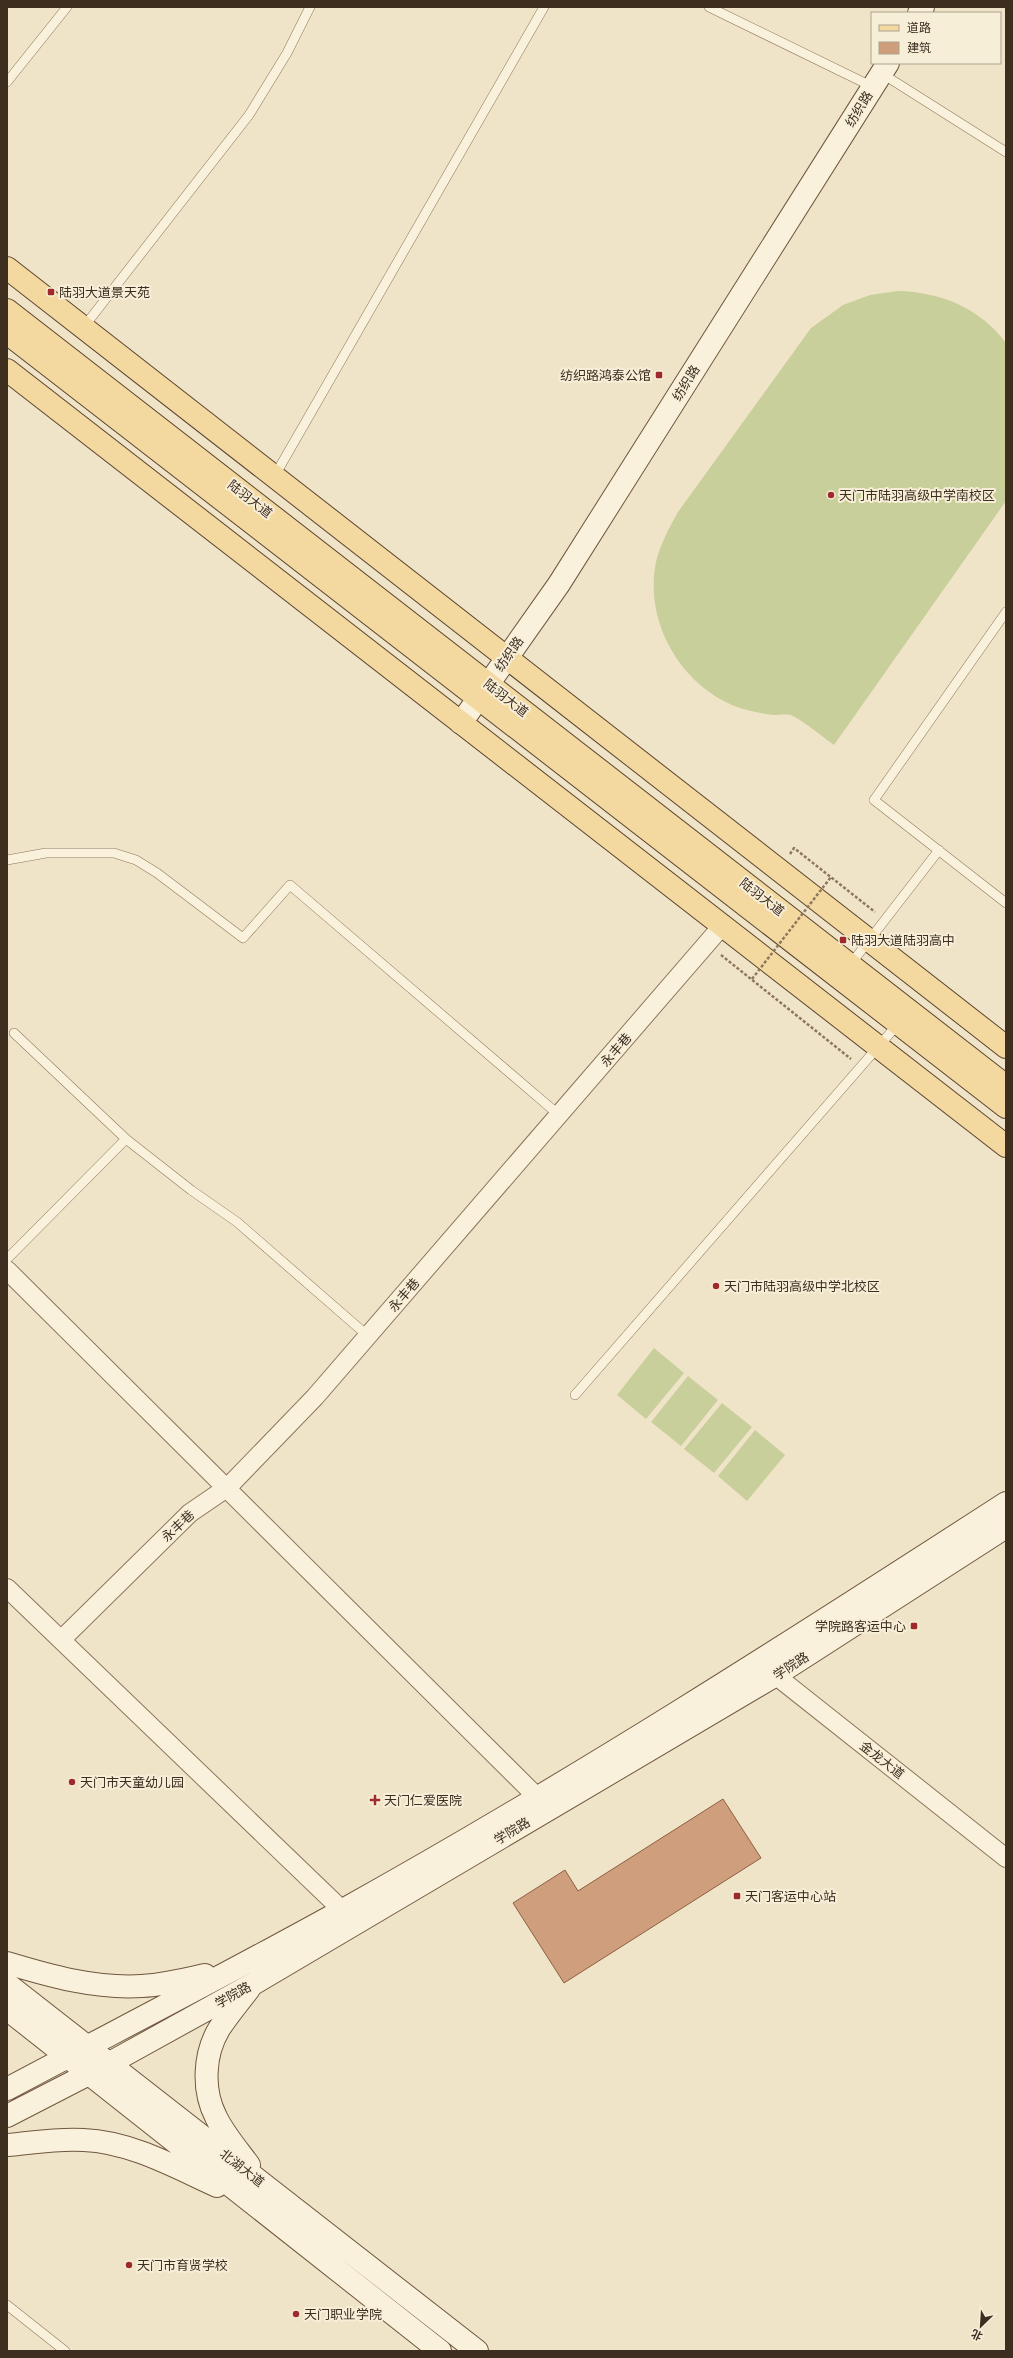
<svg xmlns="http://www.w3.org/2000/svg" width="1013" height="2358" viewBox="0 0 1013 2358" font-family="Lora,'Noto Sans SC',serif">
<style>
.pitch{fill:#c9cf9b}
.building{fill:#cf9f7d;stroke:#8d5f41}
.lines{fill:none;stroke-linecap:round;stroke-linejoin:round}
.lane-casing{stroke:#8d765c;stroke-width:10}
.street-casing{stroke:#8d765c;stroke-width:20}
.secondary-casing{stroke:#6f573f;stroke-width:24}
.primary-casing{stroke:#5b4430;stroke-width:24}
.path{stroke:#8d765c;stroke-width:2.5;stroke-dasharray:3 2;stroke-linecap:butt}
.lane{stroke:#faf1dc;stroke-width:9}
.street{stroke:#faf1dc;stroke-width:18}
.secondary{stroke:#faf1dc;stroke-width:22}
.primary{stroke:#f3d9a0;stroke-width:22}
.path-bridge{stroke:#8d765c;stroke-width:2.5;stroke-dasharray:3 2;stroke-linecap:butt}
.poi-dot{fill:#9e2a2b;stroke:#f7eed8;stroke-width:1.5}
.labels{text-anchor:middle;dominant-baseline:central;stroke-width:4;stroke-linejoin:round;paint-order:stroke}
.street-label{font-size:13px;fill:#3d2e20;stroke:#f7eed8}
.poi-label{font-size:13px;fill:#3d2e20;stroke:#f7eed8;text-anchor:start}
</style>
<rect width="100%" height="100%" fill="#f0e4c8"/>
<!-- pitch -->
<path class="pitch" d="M898,291C941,292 980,308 1006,343V501L834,745C824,738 801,719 791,715C786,714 778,715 773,715C760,713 747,711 734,706C679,683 644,621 656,562C660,545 669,528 678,512L811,328L843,305L870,295Z
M654,1348L684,1373L646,1419L617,1395Z
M688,1376L718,1400L681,1446L651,1422Z
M722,1403L752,1427L714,1473L684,1449Z
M755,1430L785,1455L747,1501L718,1476Z"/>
<!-- building -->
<path class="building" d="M723,1799L761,1858L564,1983L513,1903L565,1870L578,1891Z"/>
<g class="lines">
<defs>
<path id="lane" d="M709,7L873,87
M881,73L1006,152
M7,82L67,7
M83,328L249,115L287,53L310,7
M274,477L544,7
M1006,612L874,800L1006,903
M7,860L46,853H114L136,860L157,873L243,938L290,885L559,1115
M850,965L939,850
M14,1033L126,1139L191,1190L237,1222L368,1336
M7,1259L126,1139
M575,1395L898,1024
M7,2305L65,2351"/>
<path id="street" d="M7,1270L537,1797
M7,1588L342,1910
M61,1640L190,1513L228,1487L315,1397L722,926
M765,1667L1006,1858"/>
<path id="secondary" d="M919,13L923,7
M461,723L559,584L888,63
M7,1963C50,1976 96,1989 142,1986C163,1985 184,1980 205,1975
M7,1984L477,2351
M249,1989C239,2002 228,2015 219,2029C204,2054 202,2090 216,2117C224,2134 238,2150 249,2165
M7,2009L440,2351
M7,2089C118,2030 231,1972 341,1911C568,1785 788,1644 1006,1503
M7,2116L108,2064L253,1984L776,1675L1006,1527
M7,2145C32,2143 58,2138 84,2140C131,2142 175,2167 217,2186"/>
<path id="primary" d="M7,268L1006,1047
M7,310L1006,1086
M7,333L1006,1107
M7,370L1006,1146"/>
</defs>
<!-- lane casing -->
<use href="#lane" class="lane-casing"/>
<!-- street casing -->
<use href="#street" class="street-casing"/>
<!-- secondary casing -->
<use href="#secondary" class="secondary-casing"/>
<!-- primary casing -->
<use href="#primary" class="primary-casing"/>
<!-- path -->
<path class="path" d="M790,854L794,848L875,912
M721,955L851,1059"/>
<!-- lane -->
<use href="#lane" class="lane"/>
<!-- street -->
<use href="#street" class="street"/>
<!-- secondary -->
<use href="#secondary" class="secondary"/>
<!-- primary -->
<use href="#primary" class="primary"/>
<!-- path-bridge -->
<path class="path-bridge" d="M752,979L831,877"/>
</g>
<!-- markers -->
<g class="poi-dot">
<rect x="47" y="288" width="8" height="8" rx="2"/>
<rect x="655" y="371" width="8" height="8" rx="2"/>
<circle cx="831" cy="495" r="4"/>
<rect x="839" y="936" width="8" height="8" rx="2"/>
<circle cx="716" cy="1286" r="4"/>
<rect x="910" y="1622" width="8" height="8" rx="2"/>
<circle cx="72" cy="1782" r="4"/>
<path d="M373 1794h4v4h4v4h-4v4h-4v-4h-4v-4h4z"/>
<rect x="733" y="1892" width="8" height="8" rx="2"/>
<circle cx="129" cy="2265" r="4"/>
<circle cx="296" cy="2314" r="4"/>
</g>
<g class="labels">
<!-- street labels -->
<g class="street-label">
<text transform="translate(859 109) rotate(-58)">纺织路</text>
<text transform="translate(686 383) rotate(-58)">纺织路</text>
<text transform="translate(250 499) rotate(38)">陆羽大道</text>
<text transform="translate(509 654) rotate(-55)">纺织路</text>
<text transform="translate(506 698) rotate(38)">陆羽大道</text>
<text transform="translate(762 897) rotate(38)">陆羽大道</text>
<text transform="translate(616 1050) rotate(-49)">永丰巷</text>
<text transform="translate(404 1295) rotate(-49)">永丰巷</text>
<text transform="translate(178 1526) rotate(-43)">永丰巷</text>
<text transform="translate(791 1666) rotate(-33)">学院路</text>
<text transform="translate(882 1760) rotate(38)">金龙大道</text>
<text transform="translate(512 1831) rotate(-31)">学院路</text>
<text transform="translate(233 1995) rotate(-29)">学院路</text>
<text transform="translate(242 2168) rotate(38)">北湖大道</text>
</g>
<!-- poi labels -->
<g class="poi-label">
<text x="59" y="292">陆羽大道景天苑</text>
<text x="651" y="375" text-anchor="end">纺织路鸿泰公馆</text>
<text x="839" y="495">天门市陆羽高级中学南校区</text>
<text x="851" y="940">陆羽大道陆羽高中</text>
<text x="724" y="1286">天门市陆羽高级中学北校区</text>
<text x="906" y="1626" text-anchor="end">学院路客运中心</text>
<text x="80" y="1782">天门市天童幼儿园</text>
<text x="384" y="1800">天门仁爱医院</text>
<text x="745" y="1896">天门客运中心站</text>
<text x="137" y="2265">天门市育贤学校</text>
<text x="304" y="2314">天门职业学院</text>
</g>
</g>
<!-- border -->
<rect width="1013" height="2358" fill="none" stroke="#3d2e20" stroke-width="16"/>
<!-- legend -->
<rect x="871" y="12" width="130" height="52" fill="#f7eed8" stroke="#ada18e"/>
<rect x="879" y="25" width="20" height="6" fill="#f3d9a0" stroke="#ada18e"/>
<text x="907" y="32" font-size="12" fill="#3d2e20">道路</text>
<rect x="879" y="42" width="20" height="12" fill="#cf9f7d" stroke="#ada18e"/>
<text x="907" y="52" font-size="12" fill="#3d2e20">建筑</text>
<!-- north arrow -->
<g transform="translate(981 2326) rotate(205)" stroke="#f7eed8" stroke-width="3" paint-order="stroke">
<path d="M0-3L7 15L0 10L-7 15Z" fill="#3d2e20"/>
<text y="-6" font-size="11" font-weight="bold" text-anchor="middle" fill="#3d2e20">北</text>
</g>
</svg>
